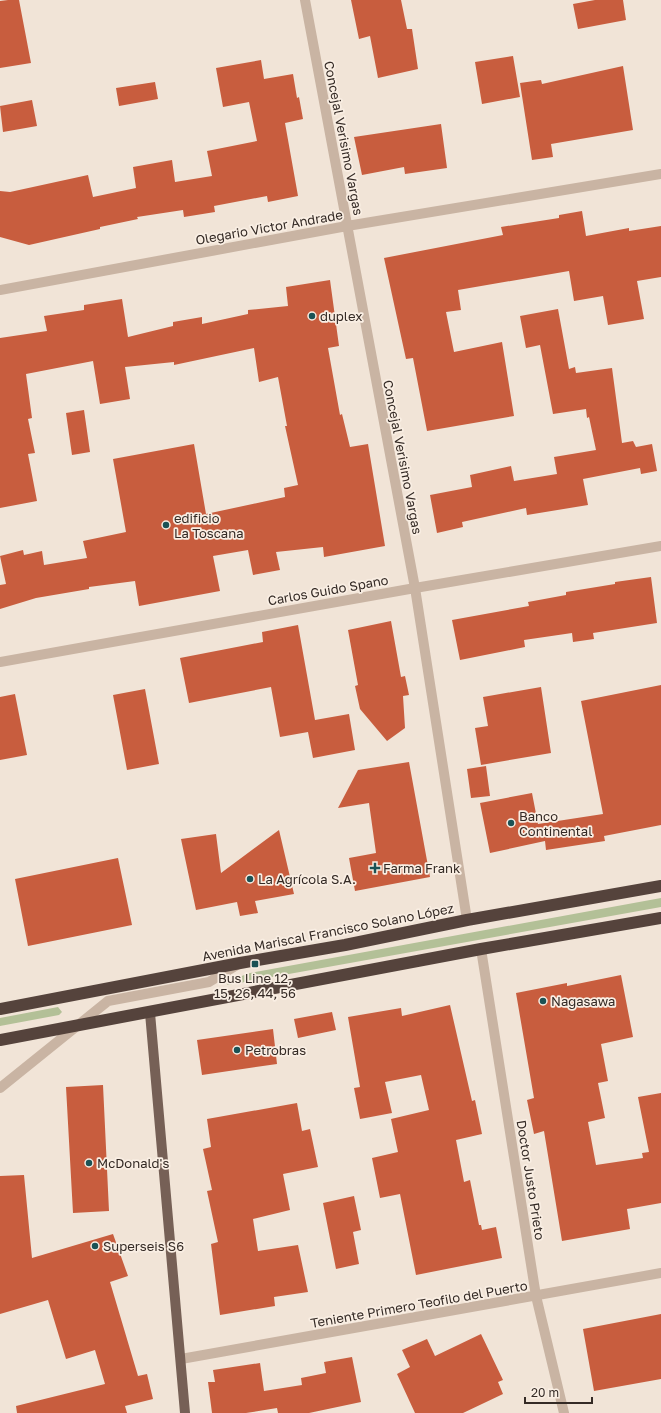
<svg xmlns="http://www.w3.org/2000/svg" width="661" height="1413" viewBox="0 0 661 1413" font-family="'Golos Text',sans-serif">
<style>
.green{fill:#b3c097}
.building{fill:#c85d3e}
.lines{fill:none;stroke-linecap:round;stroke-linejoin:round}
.minor{stroke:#c9b4a3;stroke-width:10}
.major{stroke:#766056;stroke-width:10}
.highway{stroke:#55433c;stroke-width:12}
.poi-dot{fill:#1b5255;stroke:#f9eee3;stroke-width:1.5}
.labels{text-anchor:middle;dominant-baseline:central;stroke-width:3.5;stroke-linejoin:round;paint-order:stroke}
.street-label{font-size:13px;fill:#342a25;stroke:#f9eee3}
.poi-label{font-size:13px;fill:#342a25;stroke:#f9eee3;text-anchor:start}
</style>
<rect width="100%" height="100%" fill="#f1e4d7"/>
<!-- green -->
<path class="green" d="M661,898V907L228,985L225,982L250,973Z
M58,1007L62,1012L59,1015L0,1026V1018Z"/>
<!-- building -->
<path class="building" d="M8,0H19L31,63L0,68V1Z
M351,0H401L407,29H412L418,69L378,78L370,36L359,39Z
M595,0H623L626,20L578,29L573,4Z
M513,56L520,97L482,104L475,62Z
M261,60L264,79L293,74L297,98L299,97L303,119L285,123L298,196L268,202L267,196L214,206L215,212L184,217L183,210L137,217L138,219L100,227V229L29,245L0,237V191L10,192L88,175L93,197L136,188L133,167L172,160L175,182L212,176L207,151L257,141L249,102L223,107L216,68Z
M623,66L633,130L551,144L553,157L532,160L520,83L541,80L542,84Z
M155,82L158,99L119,106L116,88Z
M32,100L37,126L3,132L0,106Z
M441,124L447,168L405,174L404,167L362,175L354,137Z
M582,211L586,236L629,228V231L661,226V277L637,281L644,319L608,325L603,296L574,301L569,271L458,290L461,310L446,312L454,352L502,342L514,416L427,431L413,358L406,359L384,258L503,235L501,227L559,218V215Z
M330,280L339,346L328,348L340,415L342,414L350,447L368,444L385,546L324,557L323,547L276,552L280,570L253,575L248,550L213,556L220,591L139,606L135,581L89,587V589L36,598L0,609V585L6,584L0,556L23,550L24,555L42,551L44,565L87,558L83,541L126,532L113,459L194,444L206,514L285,497L284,488L298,485L285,426H287L278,377L259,382L254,348L174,365V362L125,367L130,399L100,404L93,361L26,374L32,418L28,419L35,453L28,454L37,501L0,508V338L47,331L44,316L84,310V305L122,299L128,337L173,326V322L202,317V324L248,314V310L288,306L286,287Z
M558,309L569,369L575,367L576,373L612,368L622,443L633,441L636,447L652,444L657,471L641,474L640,468L583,479L588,505L527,515L526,508L462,522L463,527L437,533L430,495L472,487L470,475L511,466L514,481L557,474L554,457L596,450L589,417L587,418L586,409L553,414L540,345L526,348L520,316Z
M84,410L90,452L72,455L66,413Z
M651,577L657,623L593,633L594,639L573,642L572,633L524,640L525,647L460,660L452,620L529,606L528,602L566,595V592L615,584V582Z
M391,621L401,677L405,676L409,695L403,696L405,728L387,741L360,709L355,686L358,685L348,630Z
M298,625L315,720L349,714L355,750L313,758L308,732L280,737L271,687L189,703L180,658L263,642L262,632Z
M661,685V825L604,836L605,841L546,850L545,841L490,853L480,803L532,793L538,824L603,814L581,701Z
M541,687L551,753L481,765L475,728L488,726L483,697Z
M145,689L159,764L127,770L113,695Z
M15,694L27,755L0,760V697Z
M409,762L430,877L355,891L349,858L376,853L369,803L338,808L358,770Z
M486,766L490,796L471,798L467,769Z
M279,830L294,894L255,901L258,913L240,916L237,902L196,910L181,839L216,834L221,873Z
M118,858L132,925L28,946L15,879Z
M621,975L633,1037L601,1044L608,1081L598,1083L605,1118L588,1122L596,1165L643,1158L642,1153L649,1152L638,1097L661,1093V1203L627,1209L630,1229L562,1241L544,1131L534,1134L527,1100L534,1098L516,993L567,983V986Z
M450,1005L472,1101L475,1100L482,1134L456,1140L464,1182L470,1180L479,1225H481L482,1230L496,1227L502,1258L416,1275L400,1194L380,1198L372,1158L398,1152L391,1119L429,1110L421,1075L385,1082L392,1113L360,1119L354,1088L360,1087L348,1017L401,1008L402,1016Z
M332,1012L336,1030L298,1038L294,1019Z
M273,1029L277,1064L202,1075L197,1040Z
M103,1085L109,1211L73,1213L66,1087Z
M297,1103L302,1131L310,1129L318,1167L283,1174L290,1210L253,1219L258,1251L298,1245L308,1292L274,1297L275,1306L220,1315L211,1244L218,1242L207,1191L212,1190L203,1149L211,1147L207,1119Z
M24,1175L32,1258L113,1234L128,1276L110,1282L138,1376L147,1374L153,1399L125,1406L127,1413H17L16,1406L105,1384L95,1350L66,1359L48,1300L0,1314V1176Z
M354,1196L361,1230L353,1232L359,1264L336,1269L323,1203Z
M661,1314V1379L594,1391L583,1329Z
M481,1334L503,1380L498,1382L503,1394L463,1413H415L397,1374L410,1367L402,1350L427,1339L435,1356Z
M352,1357L361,1402L309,1413H278L277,1408L246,1413H212L208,1382H215L213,1370L260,1363L264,1391L302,1385L301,1378L326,1373L324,1362Z"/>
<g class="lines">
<!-- minor -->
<path class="minor" d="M305,0L415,588L467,920
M0,290L347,226L661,174
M0,662L415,588L661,546
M481,949L536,1296L564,1413
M0,1088L108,1001L209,982L237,965
M181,1359L661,1273"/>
<!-- major -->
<path class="major" d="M150,1013L185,1413"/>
<!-- highway -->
<path class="highway" d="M0,1009L240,963L345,945L467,920L661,886
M0,1040L481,949L661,918"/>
</g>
<!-- markers -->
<g class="poi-dot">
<circle cx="312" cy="316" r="4"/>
<circle cx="166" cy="525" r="4"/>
<circle cx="511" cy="823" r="4"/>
<path d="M373 862h4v4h4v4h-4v4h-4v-4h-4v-4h4z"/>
<circle cx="250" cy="879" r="4"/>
<rect x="251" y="960" width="8" height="8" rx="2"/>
<circle cx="543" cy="1001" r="4"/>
<circle cx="237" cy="1050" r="4"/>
<circle cx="89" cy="1163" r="4"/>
<circle cx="95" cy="1246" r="4"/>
</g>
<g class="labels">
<!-- street labels -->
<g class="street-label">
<text transform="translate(344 138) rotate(79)">Concejal Verisimo Vargas</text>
<text transform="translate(269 227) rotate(-10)">Olegario Victor Andrade</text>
<text transform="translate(403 457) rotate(79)">Concejal Verisimo Vargas</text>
<text transform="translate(328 590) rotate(-10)">Carlos Guido Spano</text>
<text transform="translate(328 932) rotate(-11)">Avenida Mariscal Francisco Solano López</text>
<text transform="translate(531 1180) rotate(81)">Doctor Justo Prieto</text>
<text transform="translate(419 1304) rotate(-10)">Teniente Primero Teofilo del Puerto</text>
</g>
<!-- poi labels -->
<g class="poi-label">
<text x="320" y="316">duplex</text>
<text x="174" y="518">edificio<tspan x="174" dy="15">La Toscana</tspan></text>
<text x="519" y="816">Banco<tspan x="519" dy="15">Continental</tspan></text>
<text x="383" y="868">Farma Frank</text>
<text x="258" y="879">La Agrícola S.A.</text>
<text x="255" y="978" text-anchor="middle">Bus Line 12,<tspan x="255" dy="15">15, 26, 44, 56</tspan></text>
<text x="551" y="1001">Nagasawa</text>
<text x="245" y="1050">Petrobras</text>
<text x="97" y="1163">McDonald's</text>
<text x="103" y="1246">Superseis S6</text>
</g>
</g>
<!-- scale -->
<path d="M525 1397v6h67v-6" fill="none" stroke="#342a25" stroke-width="2"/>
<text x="531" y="1397" font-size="12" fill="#342a25" stroke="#f9eee3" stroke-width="3" paint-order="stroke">20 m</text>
</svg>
